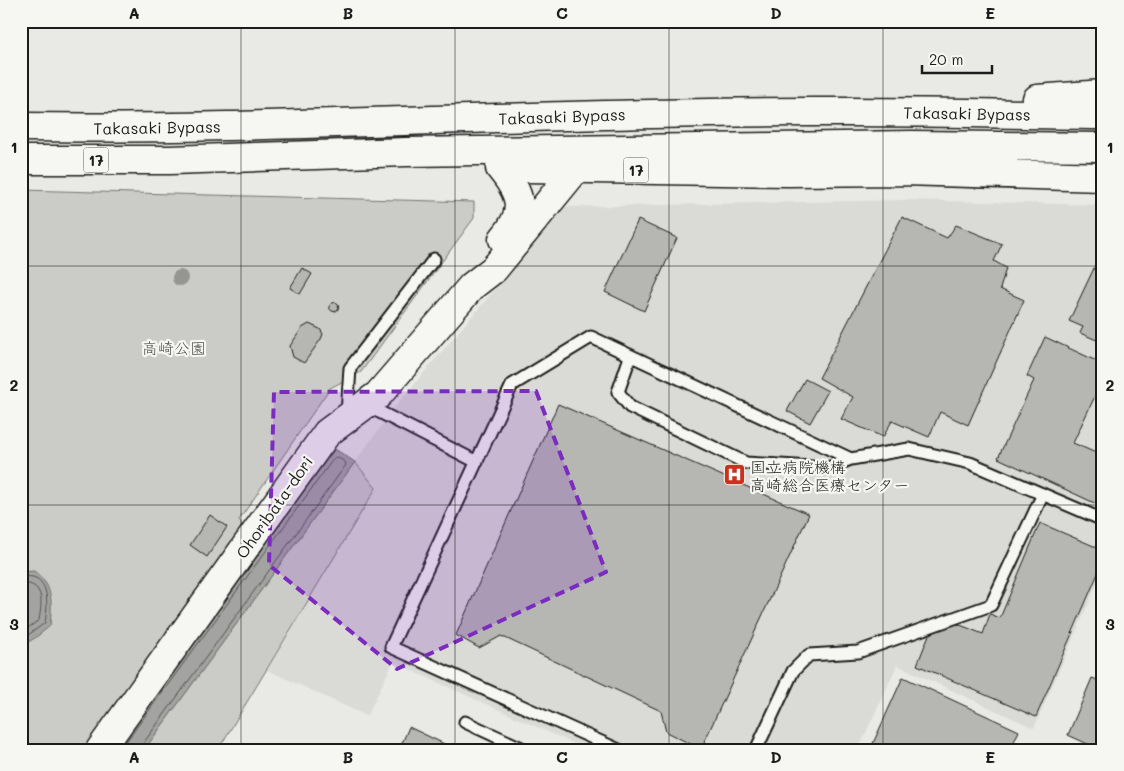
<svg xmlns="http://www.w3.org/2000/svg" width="1124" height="771" viewBox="0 0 1124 771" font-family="Mali,'Klee One',sans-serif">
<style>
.built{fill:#dadad6}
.green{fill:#cbcbc7;stroke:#747472}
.water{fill:#a3a3a1;stroke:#6d6d6c}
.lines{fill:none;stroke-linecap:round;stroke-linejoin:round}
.shore{stroke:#525251;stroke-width:1}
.building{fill:#b6b6b3;stroke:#1c1c1c}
.lane-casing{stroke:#1c1c1c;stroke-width:15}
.secondary-casing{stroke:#1c1c1c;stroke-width:31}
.highway-casing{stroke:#1c1c1c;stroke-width:31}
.lane{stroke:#f6f6f2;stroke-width:11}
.secondary{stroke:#f6f6f2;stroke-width:28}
.highway{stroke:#f6f6f2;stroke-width:28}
.tree{fill:#959592}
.marked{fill:#7b2cbf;fill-opacity:0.2;stroke:#7b2cbf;stroke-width:4;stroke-dasharray:10 6;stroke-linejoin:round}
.grid{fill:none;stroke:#1c1c1c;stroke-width:1;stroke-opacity:0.55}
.labels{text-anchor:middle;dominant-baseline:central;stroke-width:4.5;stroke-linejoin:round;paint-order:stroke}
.shield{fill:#f6f6f2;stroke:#5d5d5c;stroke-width:1}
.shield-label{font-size:15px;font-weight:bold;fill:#1c1c1c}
.street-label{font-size:16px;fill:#1c1c1c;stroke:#f6f6f2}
.park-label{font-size:16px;fill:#51514f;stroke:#f6f6f2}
.poi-label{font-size:16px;fill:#1c1c1c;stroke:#f6f6f2;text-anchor:start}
.neatline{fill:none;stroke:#1c1c1c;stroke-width:2}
.grid-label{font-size:16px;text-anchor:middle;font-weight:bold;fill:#1c1c1c}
</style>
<rect width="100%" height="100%" fill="#e9e9e5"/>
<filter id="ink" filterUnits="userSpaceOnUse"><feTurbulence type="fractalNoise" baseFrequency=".02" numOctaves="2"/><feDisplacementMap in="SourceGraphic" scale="10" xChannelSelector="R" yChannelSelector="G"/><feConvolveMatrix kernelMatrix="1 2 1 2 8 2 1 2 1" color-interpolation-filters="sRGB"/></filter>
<g filter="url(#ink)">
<!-- built -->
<path class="built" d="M904,200L1103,205V570L1034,728L897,665L858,750H588L393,662L367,716L267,670L376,488L355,462L399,402L565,207Z"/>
<!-- green -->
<path class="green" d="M21,190L474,202V218L361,372L330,388L239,520L245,528L84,750H21Z
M355,462L376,488L218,750H144Z"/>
<!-- water -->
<path class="water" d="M335,449L355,462L144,750H114Z
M34,571C54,586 52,603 50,626L35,638L21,646V572Z"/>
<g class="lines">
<!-- shore -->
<path class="shore" d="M21,577C25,577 30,576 33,577C51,582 47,610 45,623L21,640
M21,583C45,583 42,602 39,620L21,633
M120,750L334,458L337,457L345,462L346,465L142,745L141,750"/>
</g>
<!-- building -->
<path class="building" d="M902,217L947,238L956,225L1002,244L994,261L1006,268L1000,289L1024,300L968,425L940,412L929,437L892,421L883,437L841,419L853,397L819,378Z
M638,220L677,238L644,311L605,292Z
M1103,249V334L1099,341L1080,333L1083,327L1069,321Z
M302,268L312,274L300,294L290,288Z
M329.5 307a4.5 4.5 0 1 1 9 0a4.5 4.5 0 1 1-9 0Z
M309,324L320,329L323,334L321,339L304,363L293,357L290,346L302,328Z
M1045,337L1103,364V379L1073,443L1103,456V507L998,458L1034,380L1027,376Z
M805,379L828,391L810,423L787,411Z
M558,404L809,514L701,749L666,732L661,711L501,636L479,648L456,635Z
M210,515L227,527L207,557L190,545Z
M1040,523L1103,550V562L1036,717L917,665L932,627L945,619L983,634L990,614L1000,618Z
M903,677L1019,731L1010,750H870Z
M1092,678L1103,682L1101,750L1068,735Z
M409,727L457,750H399Z"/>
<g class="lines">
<defs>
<path id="lane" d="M630,357L618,392L630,407L746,463L828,468L851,459L909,449L970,463L1103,520
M366,405L477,462
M347,414L350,368L434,259
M465,722L526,750
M619,750L391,647L512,385L591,337L851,459
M756,750L793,671L809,655L858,652L991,605L1043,494"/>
<path id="secondary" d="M500,168C522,195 527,211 503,239
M100,750L327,433L378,395L472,286L494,269L576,169"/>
<path id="highway" d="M1037,99L1103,94
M21,127C231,130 442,118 652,114C802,110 952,113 1103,115
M21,160H170L406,152L911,145L1103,147
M526,168L787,172L904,171L1103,177"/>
</defs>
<!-- lane casing -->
<use href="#lane" class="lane-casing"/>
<!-- secondary casing -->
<use href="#secondary" class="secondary-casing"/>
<!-- highway casing -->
<use href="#highway" class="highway-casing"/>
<!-- lane -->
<use href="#lane" class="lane"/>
<!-- secondary -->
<use href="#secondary" class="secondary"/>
<!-- highway -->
<use href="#highway" class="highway"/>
</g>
<!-- trees -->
<circle class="tree" cx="180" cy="278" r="8"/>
</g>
<!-- marked area -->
<path class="marked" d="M536,391L606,572L397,669L269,565L274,392Z"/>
<!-- grid -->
<path class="grid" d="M241,21V750M455,21V750M669,21V750M883,21V750M21,266H1103M21,505H1103"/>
<!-- icons -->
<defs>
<symbol id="hospital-square" viewBox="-11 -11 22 22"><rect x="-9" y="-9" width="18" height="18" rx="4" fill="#c8321e" stroke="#f6f6f2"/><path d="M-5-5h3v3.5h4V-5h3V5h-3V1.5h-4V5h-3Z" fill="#fff"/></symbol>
</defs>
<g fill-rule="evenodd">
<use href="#hospital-square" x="722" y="462" width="25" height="25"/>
</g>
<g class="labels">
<!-- shield labels -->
<g class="shield">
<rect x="83.5" y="147.5" width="25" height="25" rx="4"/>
<rect x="623.5" y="157.5" width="25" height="25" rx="4"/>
</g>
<g class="shield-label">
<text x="96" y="160">17</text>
<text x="636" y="170">17</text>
</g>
<!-- street labels -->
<g class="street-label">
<text transform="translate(967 113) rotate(1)">Takasaki Bypass</text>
<text transform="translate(562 116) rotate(-2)">Takasaki Bypass</text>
<text transform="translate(157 127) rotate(-1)">Takasaki Bypass</text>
<text transform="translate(274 507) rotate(-55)">Ohoribata-dori</text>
</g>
<!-- park labels -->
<g class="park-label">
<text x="174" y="347">高崎公園</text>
</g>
<!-- poi labels -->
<g class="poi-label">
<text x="750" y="466">国立病院機構<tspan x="750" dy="18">高崎総合医療センター</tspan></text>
</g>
</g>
<!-- margin -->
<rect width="1124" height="771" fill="none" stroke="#f6f6f2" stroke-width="55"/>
<!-- scale -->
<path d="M922 65v8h70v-8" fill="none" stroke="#1c1c1c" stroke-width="2.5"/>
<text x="929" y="65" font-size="15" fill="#1c1c1c" stroke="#f6f6f2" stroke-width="4" paint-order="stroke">20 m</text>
<rect x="28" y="28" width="1068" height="716" class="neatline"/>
<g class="grid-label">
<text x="134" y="19">A</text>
<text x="348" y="19">B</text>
<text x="562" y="19">C</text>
<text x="776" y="19">D</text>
<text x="990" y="19">E</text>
<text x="14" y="153">1</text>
<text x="1110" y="153">1</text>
<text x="14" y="391">2</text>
<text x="1110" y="391">2</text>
<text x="14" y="630">3</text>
<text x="1110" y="630">3</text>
<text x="134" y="763">A</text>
<text x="348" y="763">B</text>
<text x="562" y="763">C</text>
<text x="776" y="763">D</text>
<text x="990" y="763">E</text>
</g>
</svg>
